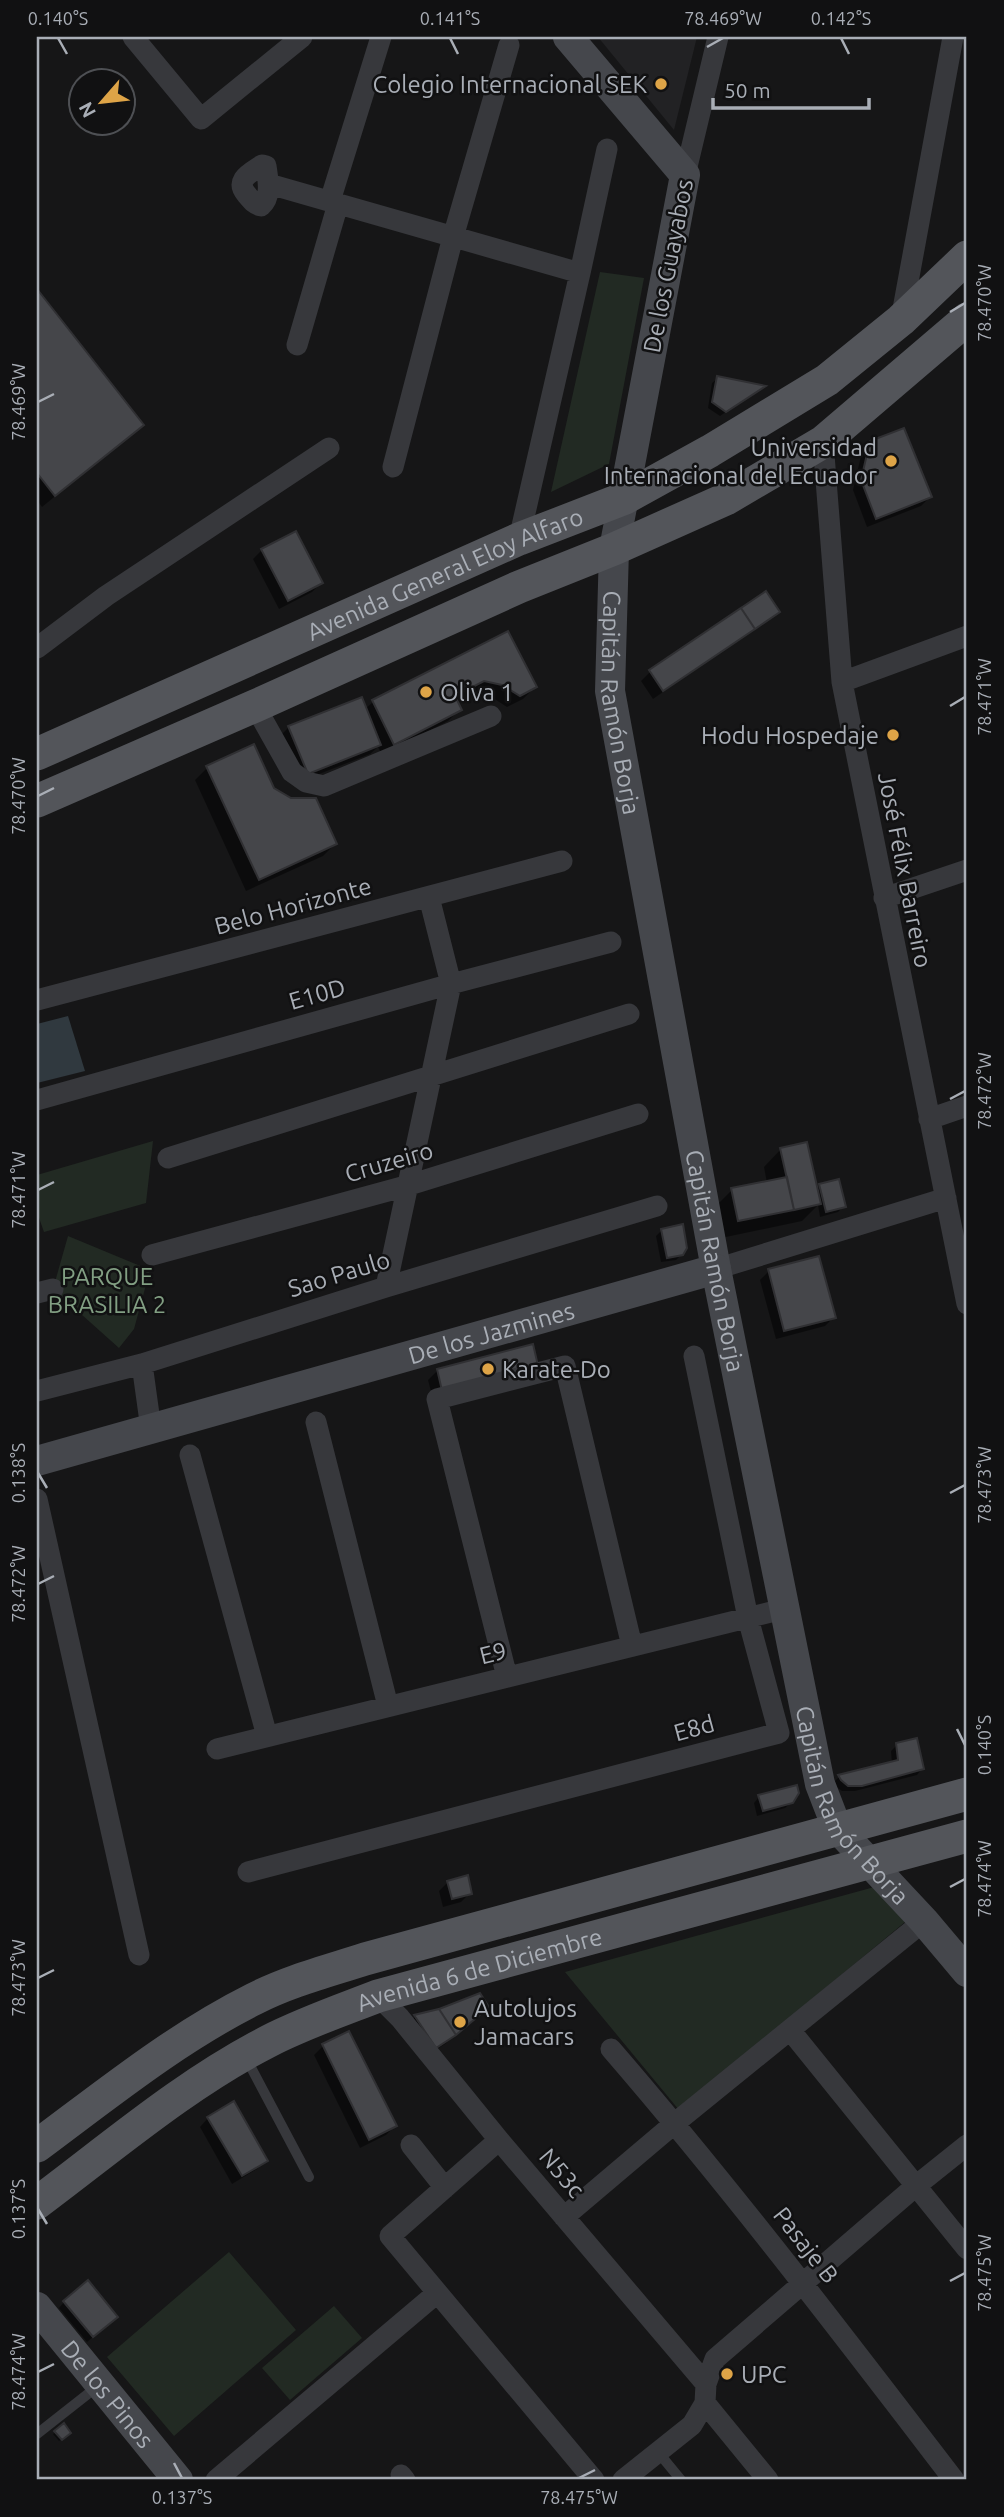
<svg xmlns="http://www.w3.org/2000/svg" width="1004" height="2517" viewBox="0 0 1004 2517" font-family="Ubuntu,sans-serif">
<style>
.built{fill:#222224}
.green{fill:#222a23}
.water{fill:#30393f}
.shadow{fill:#0007}
.building{fill:#45464a;stroke:#303033;stroke-width:2}
.lines{fill:none;stroke-linecap:round;stroke-linejoin:round}
.lane{stroke:#37383c;stroke-width:10}
.street{stroke:#37383c;stroke-width:21}
.secondary{stroke:#45474c;stroke-width:30}
.primary{stroke:#53555a;stroke-width:33}
.ticks{fill:none;stroke:#a9aeb6;stroke-width:2.5}
.poi-dot{fill:#dea447;stroke:#111112;stroke-width:2.5}
.labels{text-anchor:middle;dominant-baseline:central;stroke-width:5;stroke-linejoin:round;paint-order:stroke}
.poi-label{font-size:24px;fill:#a9aeb6;stroke:#111112;text-anchor:start}
.street-label{font-size:24px;fill:#a9aeb6;stroke:#111112}
.park-label{font-size:24px;fill:#829f83;stroke:#111112}
.neatline{fill:none;stroke:#a9aeb6;stroke-width:2.5}
.ticks-label{font-size:18px;text-anchor:middle;fill:#a9aeb6}
</style>
<rect width="100%" height="100%" fill="#161617"/>
<!-- built -->
<path class="built" d="M598,37H697L674,130Z"/>
<!-- green -->
<path class="green" d="M600,272L644,278L609,464L551,492Z
M153,1141L146,1203L44,1232L37,1212V1175Z
M68,1236L150,1270L134,1329L119,1348L53,1289Z
M878,1886L905,1922L679,2110L565,1972Z
M229,2252L296,2330L174,2436L107,2357Z
M334,2306L362,2338L290,2400L262,2368Z"/>
<!-- water -->
<path class="water" d="M68,1016L85,1071L37,1083V1024Z"/>
<!-- shadow -->
<path class="shadow" d="M37,292L142,425L42,507L37,500Z
M718,378L763,387L720,416L708,408L712,383Z
M871,443L930,497L921,506L867,527L853,490L862,452Z
M262,550L321,583L312,592L279,609L253,559Z
M743,609L778,612L653,699L641,681L650,672Z
M507,633L535,687L523,699L507,707L490,696L471,692L455,700L460,709L448,721L382,755L378,747L370,754L299,782L280,736L289,727L365,709L373,702Z
M207,768L273,789L290,800L335,844L323,856L246,891L195,780Z
M781,1149L816,1190L820,1186L844,1206L838,1212L820,1217L818,1205L802,1221L721,1238L714,1208L732,1190L767,1183L764,1167Z
M662,1230L682,1254L676,1260L661,1262L656,1236Z
M769,1271L834,1317L825,1326L776,1339L760,1280Z
M531,1346L434,1403L428,1380L437,1371Z
M897,1745L922,1769L917,1775L855,1791H842L835,1786L834,1782L839,1777L892,1764L891,1751Z
M759,1797L792,1802L785,1808L757,1816L754,1803Z
M448,1882L470,1893L461,1902L443,1907L439,1891Z
M481,2013L445,2044L426,2056L407,2026L415,2017Z
M348,2033L395,2126L386,2135L360,2148L314,2055L323,2046Z
M208,2118L266,2160L257,2169L232,2184L200,2127Z
M64,2302L110,2323L87,2342L59,2308Z
M63,2426L69,2432L59,2441L53,2434Z"/>
<!-- building -->
<path class="building" d="M37,289L144,425L55,496L37,473Z
M717,376L766,386L726,412L712,402Z
M904,428L932,497L876,519L861,480L870,441Z
M296,531L323,583L288,601L261,549Z
M766,591L780,612L755,629L741,608Z
M741,608L755,629L663,691L649,670Z
M508,631L537,687L520,696L502,685L484,681L455,696L462,710L394,745L372,700Z
M362,697L381,745L308,774L288,726Z
M254,744L274,788L291,798H316L337,844L259,880L206,766Z
M807,1142L821,1204L794,1210L780,1148Z
M787,1177L794,1210L738,1221L731,1188Z
M839,1179L846,1207L826,1212L819,1184Z
M683,1224L687,1248L683,1255L667,1258L661,1229Z
M819,1256L836,1318L784,1331L768,1269Z
M533,1344L539,1370L443,1395L437,1369Z
M917,1738L924,1769L862,1786H848L841,1780L838,1775L898,1760L896,1743Z
M797,1785L799,1793L793,1803L763,1811L758,1795Z
M468,1875L472,1894L452,1899L447,1881Z
M480,1993L489,2007L456,2035L439,2009Z
M439,2009L456,2035L436,2048L414,2015Z
M349,2031L397,2126L369,2140L322,2044Z
M234,2101L268,2161L242,2176L207,2117Z
M88,2280L118,2317L93,2337L63,2301Z
M64,2423L71,2433L62,2440L54,2431Z"/>
<g class="lines">
<!-- lane -->
<path class="lane" d="M246,2058L309,2177
M37,2434L98,2386
M658,2452L681,2480"/>
<!-- street -->
<path class="street" d="M133,37L201,119L302,37
M262,165L266,166C268,180 272,196 261,206C254,204 252,201 247,195C234,180 250,173 262,165Z
M685,175L718,37
M269,184L580,273L519,539
M330,201L381,37
M580,273L607,149
M901,320L953,37
M297,345L338,204
M823,442L842,682L967,1304
M393,467L453,237L509,45
M37,648L106,596L329,448
M842,682L967,636
M255,706L292,772L306,782L324,786L491,716
M884,898L967,870
M37,1000L562,861
M37,1100L451,984L611,942
M929,1119L967,1106
M168,1158L629,1014
M152,1255L406,1186L638,1114
M716,1269L946,1198
M386,1287L451,984L429,897
M37,1293L53,1289
M142,1364L151,1429
M37,1391L142,1364L386,1287L657,1206
M316,1422L388,1706
M190,1455L267,1736
M37,1499L139,1955
M507,1677L437,1399L565,1366L632,1646
M217,1749L783,1609
M248,1872L779,1733L748,1618L694,1356
M378,1996L400,2018L499,2140L706,2384
M790,2030L967,2249
M611,2049C731,2188 842,2334 954,2480
M499,2140L390,2236L594,2480
M411,2145L445,2188
M564,2217L675,2123L924,1921
M705,2403L768,2480
M401,2475L405,2480
M216,2480L437,2293
M623,2480L692,2425L705,2403L706,2384L715,2359L917,2185L967,2145"/>
<!-- secondary -->
<g class="secondary">
<path id="s1" d="M568,37L685,175L614,549L610,691L716,1269L820,1784L837,1828L924,1921L967,1972"/>
<path id="s2" d="M37,1461L716,1269"/>
<path id="s3" d="M37,2307L178,2480"/>
</g>
<!-- primary -->
<g class="primary">
<path id="s4" d="M37,754L519,539L625,498L710,451L827,380L901,320L967,257"/>
<path d="M37,801L255,706L519,587L614,549L726,499L823,442L967,319"/>
<path d="M37,2146C107,2094 176,2038 254,1999C289,1981 328,1971 365,1959L967,1794"/>
<path id="s5" d="M37,2203C112,2147 185,2084 269,2041C304,2023 342,2010 378,1996L967,1836"/>
</g>
</g>
<!-- ticks -->
<path class="ticks" d="M58,38L67,54M450,38L458,54M841,38L849,54M707,47L723,38M950,312L965,303M38,402L54,394M950,706L965,697M38,796L54,788M950,1099L965,1091M38,1190L54,1182M38,1473L47,1488M950,1493L965,1485M38,1584L54,1576M957,1729L965,1745M950,1887L965,1879M38,1978L54,1970M38,2209L47,2224M950,2281L965,2273M38,2372L54,2364M174,2463L182,2478M579,2478L595,2470"/>
<!-- markers -->
<g class="poi-dot">
<circle cx="661" cy="84" r="7"/>
<circle cx="891" cy="461" r="7"/>
<circle cx="426" cy="692" r="7"/>
<circle cx="893" cy="735" r="7"/>
<circle cx="488" cy="1369" r="7"/>
<circle cx="460" cy="2022" r="7"/>
<circle cx="727" cy="2374" r="7"/>
</g>
<g class="labels">
<!-- poi labels -->
<g class="poi-label">
<text x="647" y="84" text-anchor="end">Colegio Internacional SEK</text>
<text x="877" y="447" text-anchor="end">Universidad<tspan x="877" dy="28">Internacional del Ecuador</tspan></text>
<text x="440" y="692">Oliva 1</text>
<text x="879" y="735" text-anchor="end">Hodu Hospedaje</text>
<text x="502" y="1369">Karate-Do</text>
<text x="474" y="2008">Autolujos<tspan x="474" dy="28">Jamacars</tspan></text>
<text x="741" y="2374">UPC</text>
</g>
<!-- street labels -->
<g class="street-label">
<text transform="translate(668 266) rotate(-79)">De los Guayabos</text>
<text stroke="none"><textPath href="#s4" startOffset="446">Avenida General Eloy Alfaro</textPath></text>
<text stroke="none"><textPath href="#s1" startOffset="716">Capitán Ramón Borja</textPath></text>
<text transform="translate(905 870) rotate(79)">José Félix Barreiro</text>
<text transform="translate(293 906) rotate(-15)">Belo Horizonte</text>
<text transform="translate(317 994) rotate(-16)">E10D</text>
<text transform="translate(389 1162) rotate(-16)">Cruzeiro</text>
<text stroke="none"><textPath href="#s1" startOffset="1283">Capitán Ramón Borja</textPath></text>
<text transform="translate(339 1274) rotate(-17)">Sao Paulo</text>
<text stroke="none"><textPath href="#s2" startOffset="472">De los Jazmines</textPath></text>
<text transform="translate(493 1653) rotate(-14)">E9</text>
<text transform="translate(694 1728) rotate(-15)">E8d</text>
<text stroke="none"><textPath href="#s1" startOffset="1850">Capitán Ramón Borja</textPath></text>
<text stroke="none"><textPath href="#s5" startOffset="506">Avenida 6 de Diciembre</textPath></text>
<text transform="translate(562 2173) rotate(50)">N53c</text>
<text transform="translate(806 2245) rotate(52)">Pasaje B</text>
<text stroke="none"><textPath href="#s3" startOffset="112">De los Pinos</textPath></text>
</g>
<!-- park labels -->
<g class="park-label">
<text x="107" y="1276">PARQUE<tspan x="107" dy="28">BRASILIA 2</tspan></text>
</g>
</g>
<!-- border -->
<rect width="1004" height="2517" fill="none" stroke="#111112" stroke-width="77"/>
<!-- north arrow -->
<g transform="translate(102 102) rotate(242)"><circle r="33" fill="#111112" stroke="#4e5054" stroke-width="2"/>
<path d="M0-5L12 26L0 18L-12 26Z" fill="#dea447"/>
<text y="-10" font-size="19" font-weight="bold" text-anchor="middle" fill="#a9aeb6">N</text>
</g>
<!-- scale -->
<path d="M713 98v10h156v-10" fill="none" stroke="#a9aeb6" stroke-width="3.5"/>
<text x="724" y="98" font-size="21" fill="#a9aeb6" stroke="#111112" stroke-width="5" paint-order="stroke">50 m</text>
<rect x="38" y="38" width="927" height="2440" class="neatline"/>
<g class="ticks-label">
<text x="58" y="25">0.140°S</text>
<text x="450" y="25">0.141°S</text>
<text x="723" y="25">78.469°W</text>
<text x="841" y="25">0.142°S</text>
<text transform="translate(985 303) rotate(-90)" y="6">78.470°W</text>
<text transform="translate(19 402) rotate(-90)" y="6">78.469°W</text>
<text transform="translate(985 697) rotate(-90)" y="6">78.471°W</text>
<text transform="translate(19 796) rotate(-90)" y="6">78.470°W</text>
<text transform="translate(985 1091) rotate(-90)" y="6">78.472°W</text>
<text transform="translate(19 1190) rotate(-90)" y="6">78.471°W</text>
<text transform="translate(19 1473) rotate(-90)" y="6">0.138°S</text>
<text transform="translate(985 1485) rotate(-90)" y="6">78.473°W</text>
<text transform="translate(19 1584) rotate(-90)" y="6">78.472°W</text>
<text transform="translate(985 1745) rotate(-90)" y="6">0.140°S</text>
<text transform="translate(985 1879) rotate(-90)" y="6">78.474°W</text>
<text transform="translate(19 1978) rotate(-90)" y="6">78.473°W</text>
<text transform="translate(19 2209) rotate(-90)" y="6">0.137°S</text>
<text transform="translate(985 2273) rotate(-90)" y="6">78.475°W</text>
<text transform="translate(19 2372) rotate(-90)" y="6">78.474°W</text>
<text x="182" y="2504">0.137°S</text>
<text x="579" y="2504">78.475°W</text>
</g>
</svg>
